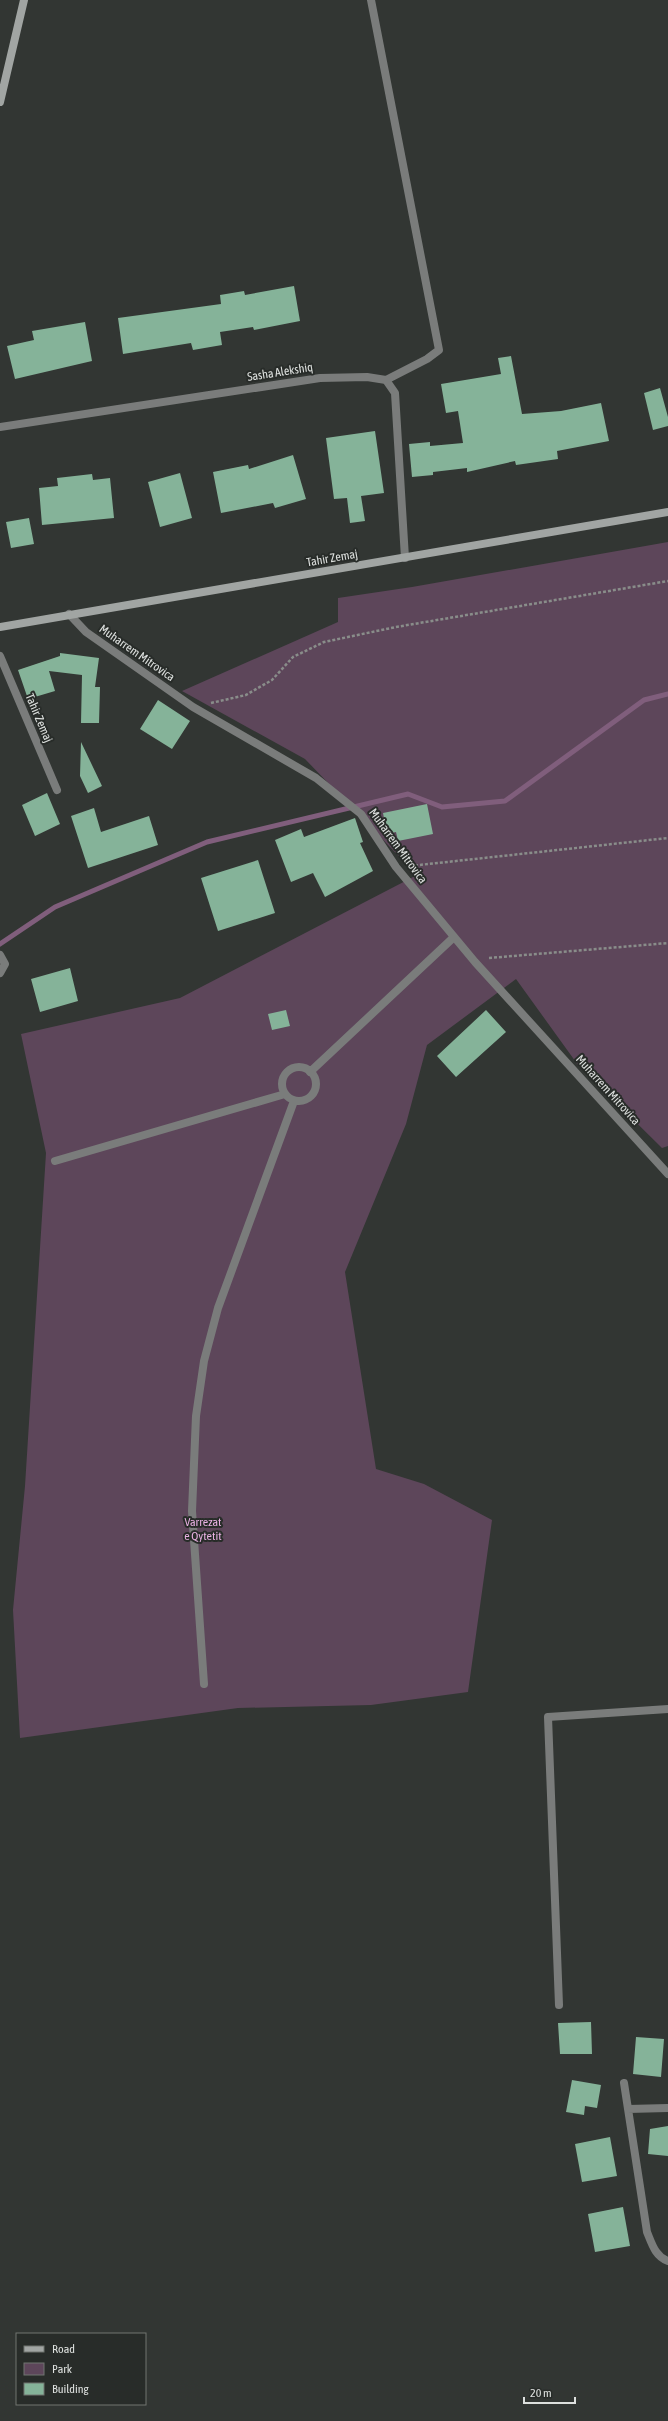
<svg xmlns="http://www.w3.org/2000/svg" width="668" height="2421" viewBox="0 0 668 2421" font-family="'Asap Condensed',sans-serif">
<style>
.green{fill:#5d465a}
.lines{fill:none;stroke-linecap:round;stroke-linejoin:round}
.stream{stroke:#805e7c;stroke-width:5}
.building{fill:#85b399}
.path{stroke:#898d8a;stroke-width:2.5;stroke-dasharray:3 2;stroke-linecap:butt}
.lane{stroke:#7a7c7b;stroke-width:8}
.street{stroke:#7a7c7b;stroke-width:8}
.secondary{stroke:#a1a5a3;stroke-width:8}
.labels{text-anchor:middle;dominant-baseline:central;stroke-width:4;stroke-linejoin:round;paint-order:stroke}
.street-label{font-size:12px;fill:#dde0de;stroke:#282c29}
.park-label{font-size:12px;fill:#e9b1e3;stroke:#282c29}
</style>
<rect width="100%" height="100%" fill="#323633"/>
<!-- green -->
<path class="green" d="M668,542V1146L662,1148L578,1065L516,979L427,1045L406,1124L345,1272L376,1469L424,1484L492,1520L468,1692L371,1705L238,1708L20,1738L13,1610L25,1486L46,1153L21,1034L180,998L417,875L305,759L182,691L338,622V598L412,587Z"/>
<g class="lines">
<!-- stream -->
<path class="stream" d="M0,944L55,907L207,842L408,794L442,807L505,801L644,700L668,694"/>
</g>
<!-- building -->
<path class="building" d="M294,286L300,321L254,330L253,327L220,332L222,345L193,350L191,343L123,354L118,318L221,304L220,295L244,291L245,295Z
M85,322L92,361L15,379L7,346L34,340L32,331Z
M511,356L522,414L561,411L601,403L609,441L557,451L558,459L516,465L515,461L467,472V468L433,472V475L412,477L409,444L430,442V446L463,443L458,411L446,413L441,384L501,374L498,358Z
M660,388L668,417V426L653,430L644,393Z
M375,431L384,493L361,496L365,521L350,523L347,498L334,499L326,438Z
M293,455L306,499L275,508L273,503L221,513L213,472L248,465L249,469Z
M180,473L192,518L160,527L148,482Z
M92,474L93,480L110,478L114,518L42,525L39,488L58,486L57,478Z
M29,518L34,544L11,548L6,522Z
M60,653L99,658L95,687H100L99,723H81L82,675L49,671L55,691L28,699L18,670L60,656Z
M158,700L190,721L172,749L140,729Z
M81,742L102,786L88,793L80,776Z
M47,793L60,824L35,836L22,805Z
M427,804L433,834L398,841L396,832L387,834L383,813Z
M94,808L101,832L149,816L158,845L88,868L71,816Z
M355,818L363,842L360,843L373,871L325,897L313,873L291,882L275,840L301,829L304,837Z
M258,860L275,913L218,931L201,878Z
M70,968L78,1001L40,1012L31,979Z
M286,1010L290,1026L272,1030L268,1014Z
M486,1010L506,1032L456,1077L437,1056Z
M591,2022L592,2054H560L558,2023Z
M636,2037L664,2039L661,2077L633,2074Z
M572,2080L601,2085L597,2108L585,2106L584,2115L566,2112Z
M668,2126V2156L648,2154L650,2129Z
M610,2137L617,2176L582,2182L575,2144Z
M623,2207L630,2246L595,2252L588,2214Z"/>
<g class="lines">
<!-- path -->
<path class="path" d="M211,703L246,695L272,680L293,657L324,642L396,627L668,581
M410,866L668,838
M489,958L668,943"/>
<!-- lane -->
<path class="lane" d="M371,0L439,350L427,359L386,380
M0,656L57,790
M0,955L5,964L0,973"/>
<!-- street -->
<path class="street" d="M0,427L320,378L367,377L386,380L395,393L405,558
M69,614L86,632L193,707L316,778L361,814L396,867L475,962L668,1174
M282 1084a17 17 0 1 1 34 0a17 17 0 1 1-34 0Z
M310,1072L454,937
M55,1161L285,1094
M204,1684L192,1511L196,1416L204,1361L218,1308L294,1101
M559,2005L548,1717L668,1709
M624,2083L647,2232C652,2244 655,2256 668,2261
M628,2109L668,2108"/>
<!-- secondary -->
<path class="secondary" d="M0,102L24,0
M0,627L668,512"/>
</g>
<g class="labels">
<!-- street labels -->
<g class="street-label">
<text transform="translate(280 372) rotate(-9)">Sasha Alekshiq</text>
<text transform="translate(332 558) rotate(-10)">Tahir Zemaj</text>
<text transform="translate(137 653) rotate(35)">Muharrem Mitrovica</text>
<text transform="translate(39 718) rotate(67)">Tahir Zemaj</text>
<text transform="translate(398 846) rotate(54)">Muharrem Mitrovica</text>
<text transform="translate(608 1090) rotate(48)">Muharrem Mitrovica</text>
</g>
<!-- park labels -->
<g class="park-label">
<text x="203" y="1522">Varrezat<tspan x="203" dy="14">e Qytetit</tspan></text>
</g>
</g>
<!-- legend -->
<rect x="16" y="2333" width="130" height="72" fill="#282c29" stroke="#707471"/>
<rect x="24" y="2346" width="20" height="6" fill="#a1a5a3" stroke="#707471"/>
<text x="52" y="2353" font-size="12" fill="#dde0de">Road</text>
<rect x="24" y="2363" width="20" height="12" fill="#5d465a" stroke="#707471"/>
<text x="52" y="2373" font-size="12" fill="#dde0de">Park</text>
<rect x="24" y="2383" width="20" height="12" fill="#85b399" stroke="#707471"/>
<text x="52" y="2393" font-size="12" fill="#dde0de">Building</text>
<!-- scale -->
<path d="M524 2397v6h51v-6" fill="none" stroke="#dde0de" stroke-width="2"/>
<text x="530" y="2397" font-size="12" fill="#dde0de" stroke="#282c29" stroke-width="3" paint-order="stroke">20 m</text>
</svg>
